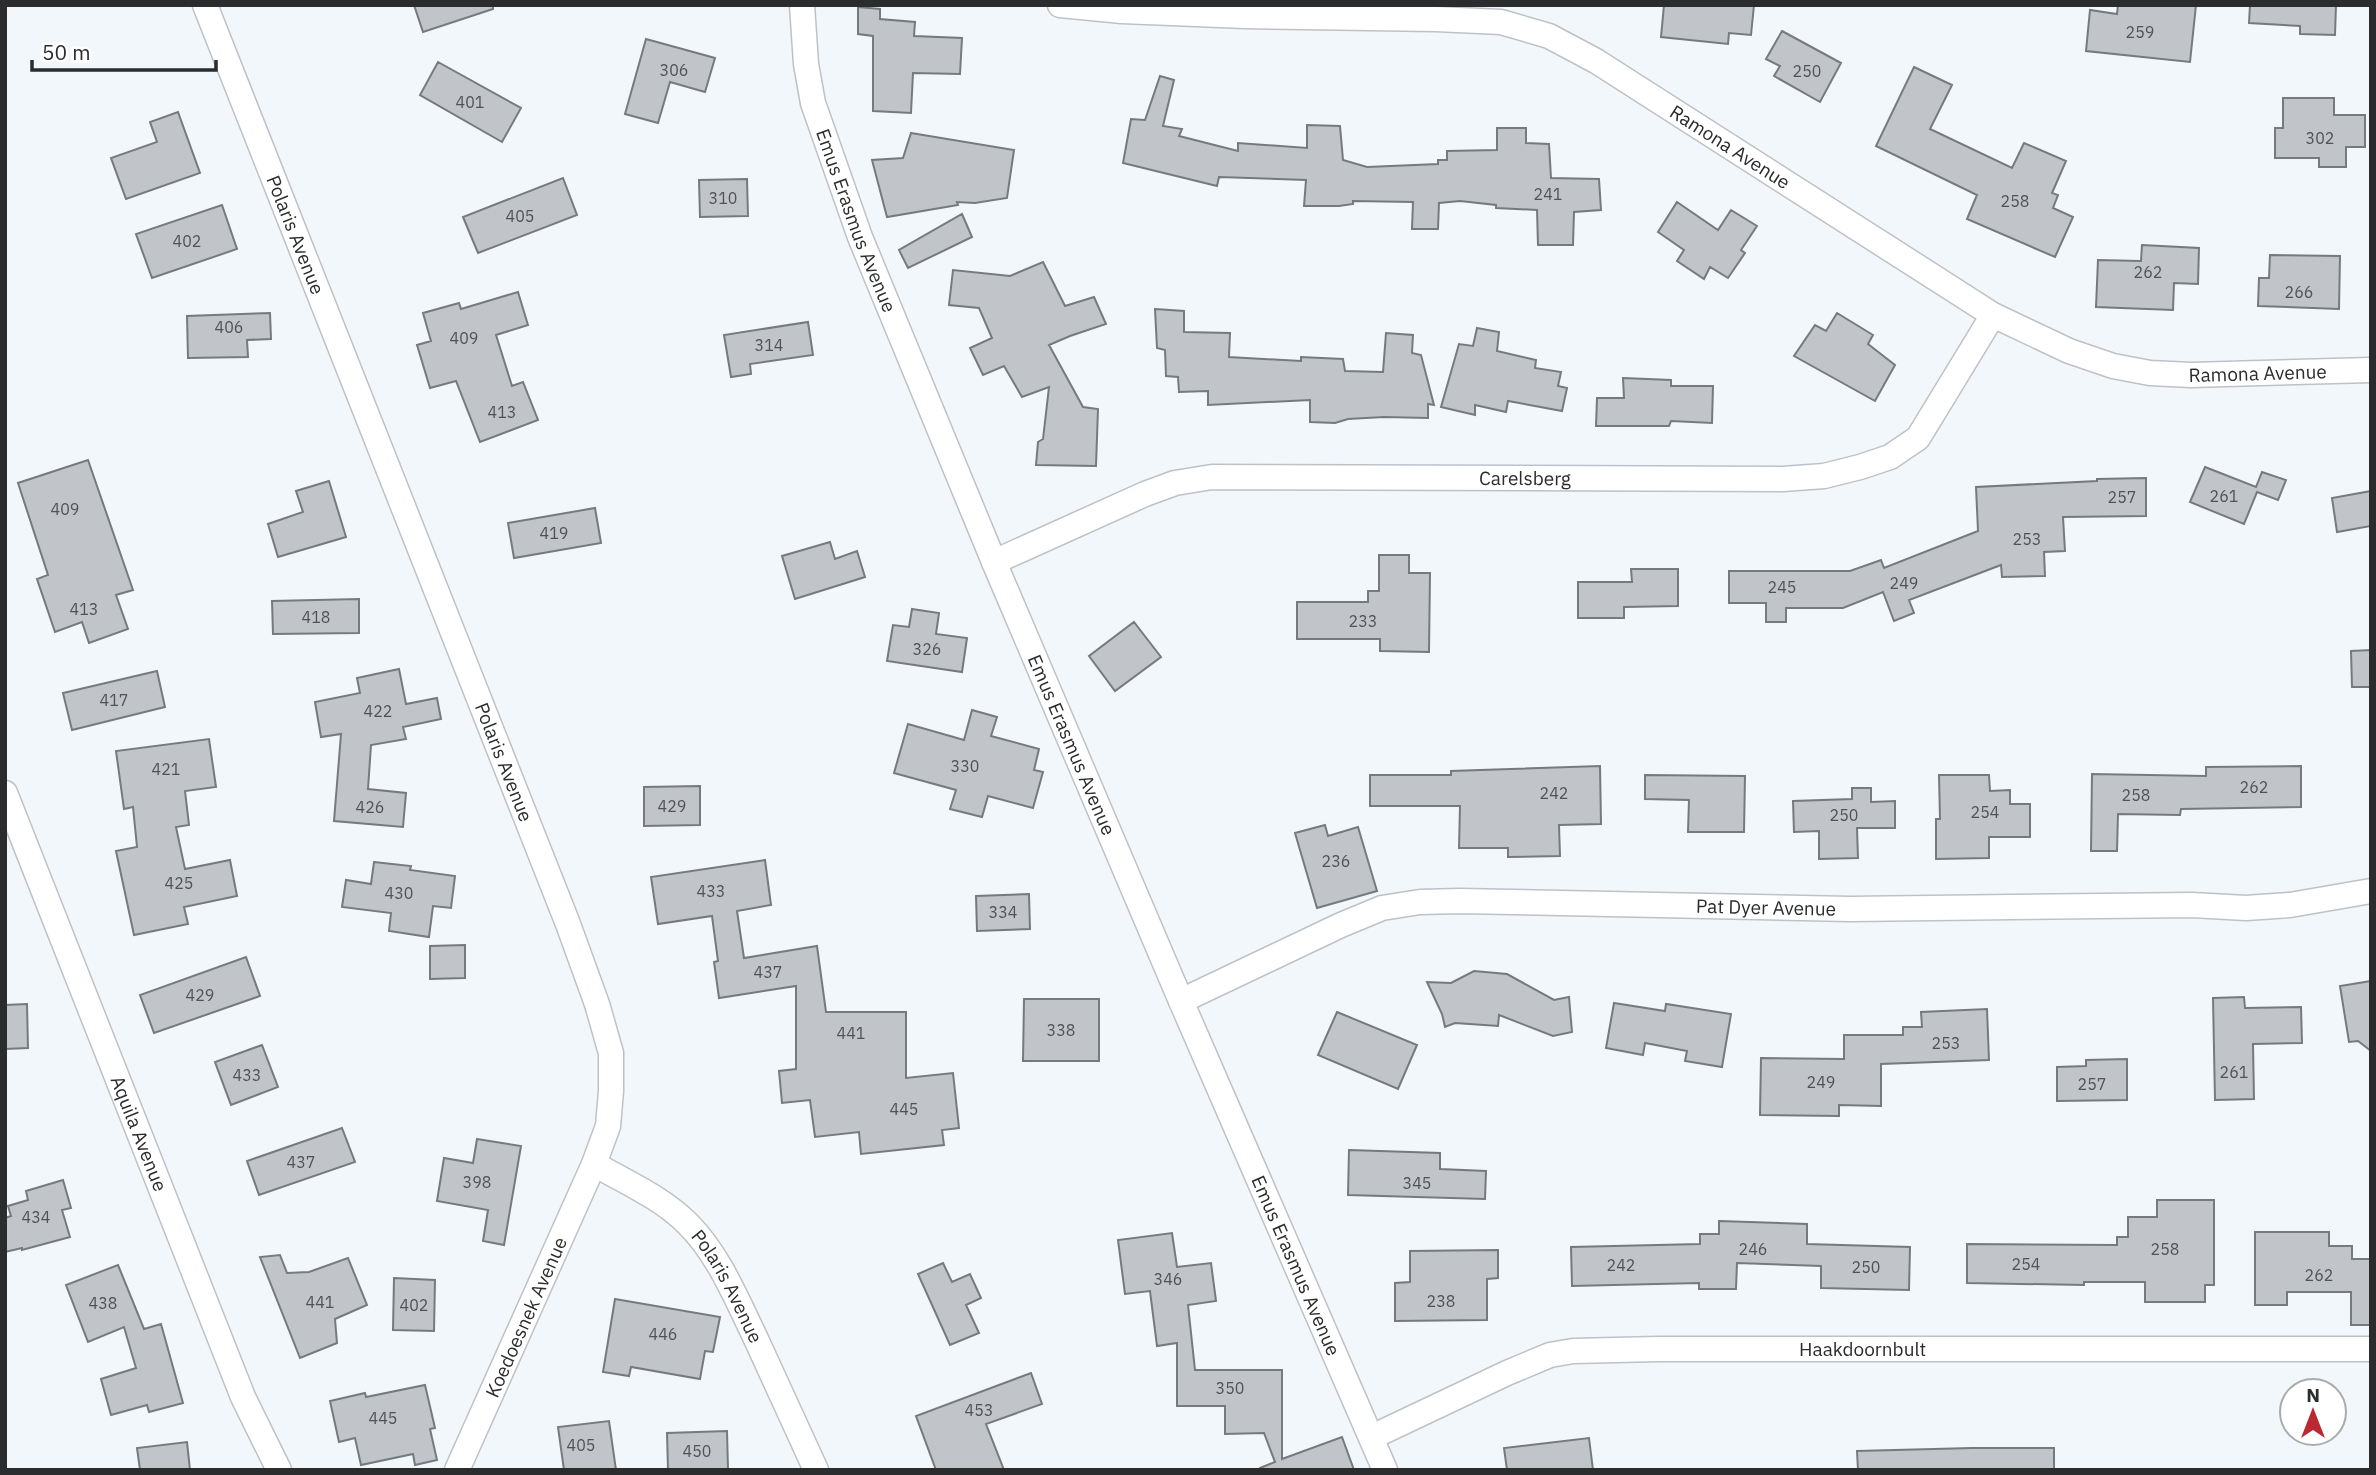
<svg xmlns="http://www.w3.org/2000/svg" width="2376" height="1475" viewBox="0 0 2376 1475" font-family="'IBM Plex Sans',sans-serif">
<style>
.building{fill:#c1c5ca;stroke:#767a7e;stroke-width:2}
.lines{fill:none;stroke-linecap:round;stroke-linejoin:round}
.minor-casing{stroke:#bec2c7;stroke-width:27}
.minor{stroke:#fff;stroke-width:24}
.labels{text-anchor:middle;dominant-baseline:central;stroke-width:7;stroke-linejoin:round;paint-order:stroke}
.number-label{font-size:16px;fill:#505255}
.street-label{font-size:19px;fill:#2a2c2e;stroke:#fff}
</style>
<rect width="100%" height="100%" fill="#f2f7fc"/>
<!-- building -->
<path class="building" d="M414,5H493V9L423,32Z
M1664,5H1754L1751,35L1729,33L1728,44L1661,37Z
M2118,5H2196L2190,62L2086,51L2090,10L2117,14Z
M2250,5H2336L2335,35L2300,34V26L2249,23Z
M858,7L880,9V19L915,22L914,36L962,38L960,74L913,73L911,113L873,111V36L858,34Z
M1782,31L1841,63L1820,102L1774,76L1780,66L1766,59Z
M646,39L715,58L705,92L670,82L658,123L625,114Z
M438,62L521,108L502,142L420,95Z
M1914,67L1952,85L1930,129L2012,168L2024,143L2066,161L2052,193L2058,195L2053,208L2073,217L2055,257L1967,219L1977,195L1876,146Z
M1160,76L1174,80L1163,126L1182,129L1179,136L1238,151V143L1307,148V125L1340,126L1343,160L1367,167L1438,164V160H1447V151L1497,150V128H1526V143L1549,144L1551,178L1599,179L1601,210L1574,212L1573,245H1538L1537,210L1496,208V205L1460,201L1439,203L1438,229H1412L1413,202L1353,201V204L1339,206H1304L1306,180L1219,177L1217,186L1123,163L1131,119L1145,120Z
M2283,98H2334V115H2365V147H2346V167H2319V158H2275V128H2283Z
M178,112L200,173L126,199L111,158L157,142L150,122Z
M911,133L1014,150L1007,198L975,203L957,202L958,205L887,217L872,160L903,158Z
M563,178L577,215L478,253L463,217Z
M747,179L748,216L700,217L699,180Z
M1677,202L1718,230L1731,210L1757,226L1741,250L1745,253L1728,278L1710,267L1704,279L1677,261L1684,250L1658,232Z
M222,205L237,249L152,278L136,234Z
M962,214L972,237L908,268L899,250Z
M2142,245L2199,248L2198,284L2174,283L2173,310L2096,307L2098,260L2141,261Z
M2270,255L2340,256L2339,309L2258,306L2259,278H2269Z
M1043,262L1065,306L1094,297L1106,324L1070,336L1049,345L1083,407L1098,409L1096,466L1036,465L1038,442L1043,439L1049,387L1022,397L1004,366L983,375L970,348L992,338L979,308L949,305L953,270L1010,276Z
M518,292L528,325L496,335L512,386L523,382L538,420L480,442L456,381L430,388L417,345L431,341L423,313L459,303L461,309Z
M1155,309L1184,311V332L1230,333L1229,357L1301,361V357L1343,359L1345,371L1383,372L1386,333L1413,335L1412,353L1421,355L1434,405L1428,404V418L1384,417L1348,419L1335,423L1310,422V400L1208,405V391L1179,392L1178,377L1166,376L1165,350L1157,348Z
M270,313L271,339L247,340L248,357L188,358L187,316Z
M1837,313L1873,335L1868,344L1895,365L1875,401L1794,356L1815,325L1826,331Z
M808,322L813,355L750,364L751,374L731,377L724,335Z
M1477,328L1499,332L1497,351L1536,360L1535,368L1561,372L1558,386L1567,388L1562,411L1508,401L1506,412L1475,405V415L1441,407L1459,344L1473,346Z
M1623,378L1671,380V386H1713L1712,423L1671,421L1669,426H1596L1597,398H1624Z
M88,460L133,590L116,595L128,629L89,643L82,622L55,632L37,579L48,575L18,483Z
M2205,467L2256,487L2262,472L2286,480L2278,500L2257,492L2244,524L2190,502Z
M2146,478V516L2063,517L2065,551L2044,552L2045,576L2002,577L2001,565L1909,600L1914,613L1894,621L1883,592L1843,608H1786V622H1766V603H1729V571H1850L1881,560L1884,568L1978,531L1976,487L2097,481V479Z
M329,481L346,537L278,557L268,524L303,512L296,491Z
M2371,491V526L2337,532L2332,498Z
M595,508L601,543L514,558L508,523Z
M830,542L835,559L857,551L865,577L795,599L782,556Z
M1379,555H1409V573H1430L1429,652L1380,651V639H1297V602H1368V591H1379Z
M1631,569H1678V606L1624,607V618H1578V582H1632Z
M359,599V633L273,634L272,601Z
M912,609L939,613L936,634L967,638L962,672L887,661L893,625L909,627Z
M1134,622L1161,657L1115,691L1089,656Z
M2371,650V687H2352L2351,651Z
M399,669L406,704L437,698L441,719L403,727L406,739L371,745L368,789L406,793L403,827L334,821L341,734L321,737L315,702L360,693L357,678Z
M157,671L165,707L72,730L63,693Z
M972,710L997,717L991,736L1039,749L1034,770L1043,772L1033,808L988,796L982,817L950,809L956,790L894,773L908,724L964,740Z
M209,739L216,787L185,791L189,825L176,827L185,869L230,860L237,896L184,907L188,924L134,935L116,851L137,847L133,807L124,809L116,751Z
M1600,766L1601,824L1559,825L1560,856L1508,857V848H1459L1460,806H1370V775H1451V771Z
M2301,766V807L2181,809L2180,815L2118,814L2117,851H2091L2092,774L2206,776V767Z
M1645,775L1745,776L1744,832H1688L1689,800L1645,799Z
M1939,775H1989L1990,791L2010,790V804H2030V837H1989V858L1936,859V819H1940Z
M700,786V825L644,826V787Z
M1852,788H1871V802L1895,801V828H1857L1858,858L1819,859V831L1794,832L1793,801L1852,799Z
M1325,825L1328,836L1358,827L1377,891L1317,908L1295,833Z
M765,860L771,905L737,911L744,958L817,946L826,1012H906V1078L953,1073L959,1128L942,1130L944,1145L861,1154L859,1132L815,1137L810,1100L782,1103L779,1071L796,1069V986L719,998L714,962L718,961L712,916L658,924L651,877Z
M374,862L411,866L410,870L455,876L451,908L433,906L429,937L389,931L391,913L342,907L346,880L371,884Z
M1029,894L1030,929L977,931L976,896Z
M465,945V978L430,979V946Z
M246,957L260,996L154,1033L140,995Z
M1474,971L1507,974L1554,1000L1569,997L1572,1032L1553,1036L1499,1015L1498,1026L1455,1023L1445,1027L1442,1014L1427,982L1451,983Z
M2371,981V1051L2358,1041L2349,1042L2340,986Z
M2244,997L2245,1008L2301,1007L2302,1043L2253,1044L2254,1099L2215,1100L2213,998Z
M1024,999H1099V1061H1023Z
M1614,1003L1665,1011L1666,1004L1731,1014L1722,1067L1685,1061L1687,1051L1645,1043L1643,1055L1606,1048Z
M27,1004L28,1048L5,1049V1005Z
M1987,1009L1989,1060L1881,1064V1106L1839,1105V1116L1760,1115L1761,1058L1844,1059V1035H1903V1027H1922L1921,1012Z
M1337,1012L1417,1045L1398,1089L1318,1055Z
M262,1045L278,1087L231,1105L215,1062Z
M2127,1059V1100L2057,1101V1067L2086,1066V1060Z
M342,1128L355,1162L259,1195L247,1161Z
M477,1139L521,1146L504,1245L483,1241L488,1210L437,1201L444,1158L473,1163Z
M1349,1150L1440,1153V1169L1486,1171L1485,1199L1348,1195Z
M63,1180L71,1208L62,1210L70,1237L22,1250V1248L5,1252V1218L11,1216L8,1206L28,1200L26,1191Z
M2157,1200H2214V1285H2205V1302H2145V1282H2084V1285L1967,1283V1244L2117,1245V1237H2128V1217H2157Z
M1719,1221L1807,1224V1244L1910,1247L1909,1290L1821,1288V1266L1737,1263L1736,1289H1699V1283L1572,1286L1571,1247L1700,1244V1234H1719Z
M2255,1232H2329V1246H2352V1259H2371V1325H2351V1292H2287V1305H2255Z
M1172,1233L1177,1267L1211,1263L1216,1301L1188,1305L1195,1370H1282V1459L1342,1437L1354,1470H1260V1468L1275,1462L1264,1433L1225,1434V1406H1177V1343L1157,1346L1150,1291L1125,1294L1118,1240Z
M1498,1250V1278L1487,1279V1320L1395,1321V1283L1410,1282V1251Z
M280,1255L287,1273L309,1272L348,1258L367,1305L335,1319L337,1343L300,1358L260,1257Z
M943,1263L952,1282L970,1274L981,1298L966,1305L979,1333L950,1345L918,1274Z
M118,1265L144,1329L161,1324L183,1403L149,1412L147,1405L111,1415L101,1379L136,1368L124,1327L88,1342L66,1285Z
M394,1278L435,1280L434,1331L393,1330Z
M615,1299L720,1317L713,1352L705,1351L700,1379L631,1367L629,1376L603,1372Z
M1031,1373L1042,1404L986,1424L1004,1470H936L916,1416Z
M425,1385L435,1428L430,1429L437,1460L415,1465L413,1454L361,1465L355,1438L339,1442L330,1401L365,1393L366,1397Z
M609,1421L616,1470H564L558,1427Z
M727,1431L728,1469L668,1470L667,1433Z
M1589,1438L1593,1470H1507L1504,1448Z
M187,1442L190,1470H140L137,1448Z
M1972,1448H2054V1470H1858L1857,1451Z"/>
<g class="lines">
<defs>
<g id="minor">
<path id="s1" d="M205,5L568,924L597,1004L611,1053V1091L608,1126L594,1164L457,1470"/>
<path id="s2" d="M802,5L806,64L813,103L860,237L994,562L1181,1001L1385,1470"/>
<path id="s3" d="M1060,5L1122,11L1245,16L1436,19L1501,22L1549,36L1596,61L1993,315L2069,351L2113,366L2150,373L2191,375L2371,370"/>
<path id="s4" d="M994,562L1145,494L1175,483L1212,477L1783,479L1824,476L1860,467L1890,457L1918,438L1993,315"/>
<path id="s5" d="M5,793L243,1397L279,1470"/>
<path id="s6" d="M1181,1001L1341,925L1382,908L1420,902L1460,901L1850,909L2192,905L2246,908L2290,905L2371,891"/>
<path id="s7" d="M594,1164C626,1182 662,1198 688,1224C719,1255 737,1300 756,1339C776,1383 796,1426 816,1470"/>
<path id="s8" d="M1372,1437L1507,1373L1550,1355L1573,1351L1658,1349H2371"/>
</g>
</defs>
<!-- minor casing -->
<use href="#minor" class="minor-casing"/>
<!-- minor -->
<use href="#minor" class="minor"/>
</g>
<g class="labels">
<!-- number labels -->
<g class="number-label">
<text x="2140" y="32">259</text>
<text x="674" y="70">306</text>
<text x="1807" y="71">250</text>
<text x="470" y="102">401</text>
<text x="2320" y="138">302</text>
<text x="1548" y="194">241</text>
<text x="723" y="198">310</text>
<text x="2015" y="201">258</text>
<text x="520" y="216">405</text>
<text x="187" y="241">402</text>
<text x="2148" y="272">262</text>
<text x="2299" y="292">266</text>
<text x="229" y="327">406</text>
<text x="464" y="338">409</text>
<text x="769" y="345">314</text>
<text x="502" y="412">413</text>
<text x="2224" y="496">261</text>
<text x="2122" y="497">257</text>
<text x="65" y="509">409</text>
<text x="554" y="533">419</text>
<text x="2027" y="539">253</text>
<text x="1904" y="583">249</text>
<text x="1782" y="587">245</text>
<text x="84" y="609">413</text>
<text x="316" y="617">418</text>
<text x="1363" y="621">233</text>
<text x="927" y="649">326</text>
<text x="114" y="700">417</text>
<text x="378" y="711">422</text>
<text x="965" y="766">330</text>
<text x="166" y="769">421</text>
<text x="2254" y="787">262</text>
<text x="1554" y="793">242</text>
<text x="2136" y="795">258</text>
<text x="672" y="806">429</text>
<text x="370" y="807">426</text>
<text x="1985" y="812">254</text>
<text x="1844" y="815">250</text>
<text x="1336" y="861">236</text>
<text x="179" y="883">425</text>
<text x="711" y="891">433</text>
<text x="399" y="893">430</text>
<text x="1003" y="912">334</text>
<text x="768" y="972">437</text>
<text x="200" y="995">429</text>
<text x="1061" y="1030">338</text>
<text x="851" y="1033">441</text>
<text x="1946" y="1043">253</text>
<text x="2234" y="1072">261</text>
<text x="247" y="1075">433</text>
<text x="1821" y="1082">249</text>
<text x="2092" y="1084">257</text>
<text x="904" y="1109">445</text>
<text x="301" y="1162">437</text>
<text x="477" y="1182">398</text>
<text x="1417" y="1183">345</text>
<text x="36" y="1217">434</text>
<text x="1753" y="1249">246</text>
<text x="2165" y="1249">258</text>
<text x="2026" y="1264">254</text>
<text x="1621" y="1265">242</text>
<text x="1866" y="1267">250</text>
<text x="2319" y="1275">262</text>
<text x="1168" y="1279">346</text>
<text x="1441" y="1301">238</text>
<text x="320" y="1302">441</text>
<text x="103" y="1303">438</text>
<text x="414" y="1305">402</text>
<text x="663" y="1334">446</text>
<text x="1230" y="1388">350</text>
<text x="979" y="1410">453</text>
<text x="383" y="1418">445</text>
<text x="581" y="1445">405</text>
<text x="697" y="1451">450</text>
</g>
<!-- street labels -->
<g class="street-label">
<text stroke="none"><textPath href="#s3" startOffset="704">Ramona Avenue</textPath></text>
<text stroke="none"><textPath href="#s2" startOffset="224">Emus Erasmus Avenue</textPath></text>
<text stroke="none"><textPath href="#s1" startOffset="247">Polaris Avenue</textPath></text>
<text stroke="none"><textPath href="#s3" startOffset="1292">Ramona Avenue</textPath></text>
<text stroke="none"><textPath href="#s4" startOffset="548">Carelsberg</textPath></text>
<text stroke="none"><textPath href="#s2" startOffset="791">Emus Erasmus Avenue</textPath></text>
<text stroke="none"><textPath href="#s1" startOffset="814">Polaris Avenue</textPath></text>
<text stroke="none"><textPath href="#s6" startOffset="606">Pat Dyer Avenue</textPath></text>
<text stroke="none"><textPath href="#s5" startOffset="366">Aquila Avenue</textPath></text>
<text stroke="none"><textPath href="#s2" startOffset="1358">Emus Erasmus Avenue</textPath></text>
<text stroke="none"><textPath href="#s7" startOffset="186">Polaris Avenue</textPath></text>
<text transform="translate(526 1317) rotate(-66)">Koedoesnek Avenue</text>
<text stroke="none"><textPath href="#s8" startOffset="509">Haakdoornbult</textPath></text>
</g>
</g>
<!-- border -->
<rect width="2376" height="1475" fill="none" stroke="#2a2c2e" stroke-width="14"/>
<!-- north arrow -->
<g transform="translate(2313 1412)"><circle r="33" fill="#ffffff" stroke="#aaabab" stroke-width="2"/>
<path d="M0-5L12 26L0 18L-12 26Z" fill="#b9292f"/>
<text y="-10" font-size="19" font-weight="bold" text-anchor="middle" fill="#2a2c2e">N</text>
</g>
<!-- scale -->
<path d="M32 60v10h184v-10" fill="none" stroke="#2a2c2e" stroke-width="3.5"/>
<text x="42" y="60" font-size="21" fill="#2a2c2e" stroke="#ffffff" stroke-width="5" paint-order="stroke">50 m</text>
</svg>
